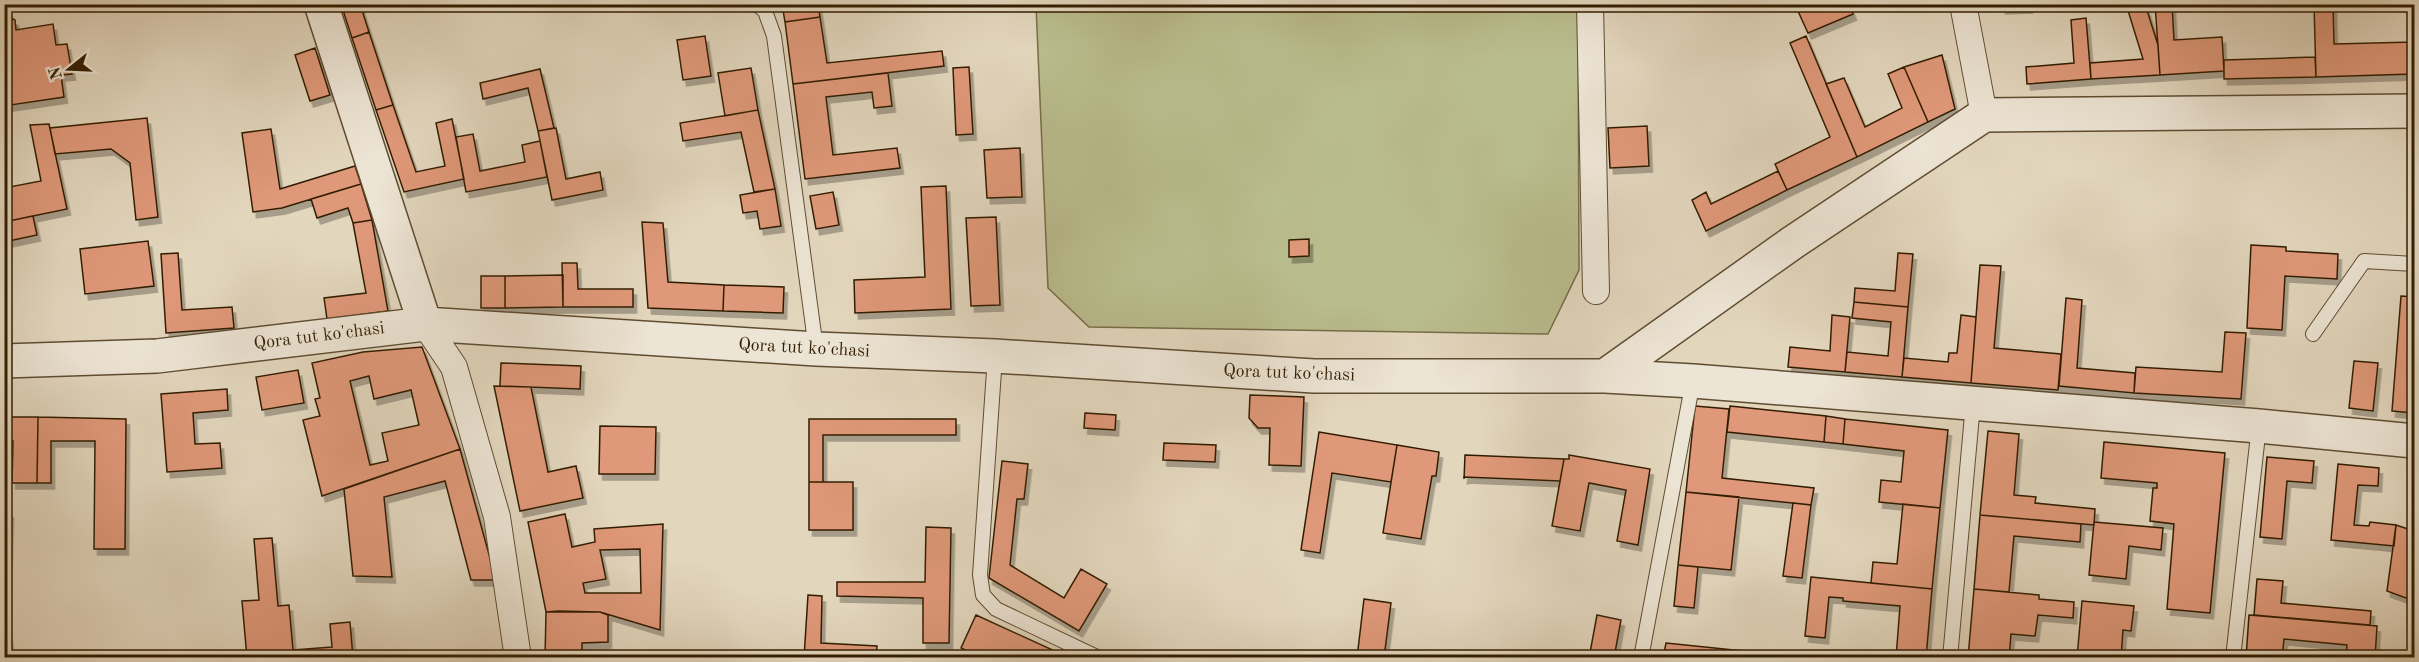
<svg xmlns="http://www.w3.org/2000/svg" width="2419" height="662" viewBox="0 0 2419 662" font-family="'Old Standard TT',serif">
<style>
.green{fill:#b9bc8d;stroke:#766d48;stroke-width:1.5}
.building{fill:#df9879;stroke:#331e02;stroke-width:1.5;fill-rule:evenodd;filter:url(#shadow)}
.lines{fill:none;stroke-linecap:round;stroke-linejoin:round}
.service-casing{stroke:#5f4c31;stroke-width:16}
.minor-casing{stroke:#5f4c31;stroke-width:28}
.tertiary-casing{stroke:#5f4c31;stroke-width:36}
.service{stroke:#ece4d4;stroke-width:14}
.minor{stroke:#ece4d4;stroke-width:26}
.tertiary{stroke:#ece4d4;stroke-width:33}
.labels{text-anchor:middle;dominant-baseline:central;stroke-width:5;stroke-linejoin:round;paint-order:stroke}
.street-label{font-size:18px;fill:#331e02;stroke:#ece4d4}
</style>
<defs>
<filter id="shadow"><feDropShadow dx="3.5" dy="6" stdDeviation="0" flood-color="#0004"/></filter>
</defs>
<rect width="100%" height="100%" fill="#e2d6bd"/>
<filter id="stains"><feTurbulence type="fractalNoise" baseFrequency=".00333" numOctaves="4"/><feColorMatrix values="0 0 0 0 .2 0 0 0 0 .09 0 0 0 0 .02 0 0 0 .5 -.17"/></filter>
<radialGradient id="worn" r=".72"><stop offset=".6" stop-color="#630" stop-opacity="0"/><stop offset="1" stop-color="#630" stop-opacity=".3"/></radialGradient>
<!-- green -->
<path class="green" d="M1036,5H1578L1579,270L1548,334L1089,327L1048,288Z"/>
<!-- building -->
<path class="building" d="M341,4H360L369,32L352,38Z
M782,4H818L820,17L785,22Z
M1813,4H1849L1853,14L1808,33L1798,11Z
M2002,4H2028L2029,7L2002,8Z
M2126,4H2145L2158,45L2160,75L2091,79L2090,63L2143,59Z
M2155,4H2172L2174,40L2222,37L2224,71L2160,75Z
M2314,4H2333L2334,44L2414,42V74L2316,77Z
M4,14L15,20L16,30L53,24L56,45L67,44L72,74L61,75L64,97L4,106Z
M820,17L827,63L942,51L944,66L793,84L785,22Z
M2086,18L2091,79L2027,84L2026,67L2074,63L2071,20Z
M369,32L393,105L376,110L352,38Z
M705,36L711,76L683,80L677,40Z
M1806,36L1857,157L1787,190L1775,164L1830,137L1790,43Z
M315,48L330,95L310,101L295,55Z
M1942,55L1955,109L1928,122L1904,67Z
M2315,57L2316,77L2224,79V60Z
M969,67L973,134L956,135L953,68Z
M1904,67L1928,122L1857,157L1826,84L1844,78L1865,127L1902,108L1888,74Z
M751,68L758,110L725,116L718,73Z
M540,69L554,128L538,131L528,88L483,99L480,83Z
M888,73L892,106L874,108L872,92L826,97L833,155L897,148L900,168L805,179L793,84Z
M393,105L416,172L445,166L436,123L452,119L464,179L404,192L376,110Z
M758,110L775,189L754,192L741,132L683,141L680,123Z
M147,118L158,217L136,220L130,163L111,149L55,154L50,128Z
M49,124L67,209L4,222V188L41,181L30,125Z
M1647,126L1649,166L1610,168L1608,128Z
M556,128L566,179L600,172L603,190L552,200L538,131Z
M271,129L280,189L355,166L361,184L282,208L253,212L242,133Z
M473,134L480,171L525,162L522,145L540,141L547,177L466,192L456,137Z
M1020,148L1022,197L987,198L984,150Z
M1778,171L1787,190L1706,231L1692,200L1706,192L1711,204Z
M361,184L372,220L353,223L348,208L317,218L311,199Z
M946,186L951,309L855,313L854,280L925,277L921,187Z
M775,189L781,226L760,229L757,211L743,213L740,195Z
M833,192L839,225L816,229L810,196Z
M33,216L37,235L4,242V222Z
M996,217L1000,305L971,306L966,218Z
M372,220L388,311L327,319L324,298L366,293L353,223Z
M642,222L663,223L668,282L724,285L723,311L648,308Z
M1309,239V256L1289,257V240Z
M148,241L154,286L85,294L80,249Z
M2251,245L2286,247V251L2338,254L2337,279L2285,276L2282,330L2247,328Z
M178,253L182,310L232,307L234,328L166,333L161,254Z
M1898,253L1913,254L1908,307L1854,302L1855,288L1895,291Z
M562,263H577L578,289H633V307H563Z
M1980,265L2001,266L1994,348L2061,354L2058,390L1971,383Z
M563,275V307L505,308V276Z
M481,276H505V308H481Z
M724,285L784,287L783,313L723,311Z
M2401,296L2414,297V413L2392,411Z
M2066,298L2082,300L2077,368L2135,373L2134,393L2059,386Z
M1854,302L1908,307L1902,377L1845,372L1847,352L1888,356L1891,322L1852,318Z
M1832,315L1850,317L1845,372L1788,367L1790,347L1830,351Z
M1961,315L1976,317L1971,383L1902,377L1904,358L1948,362L1949,353H1957Z
M2225,332L2246,333L2241,399L2134,393L2136,367L2222,372Z
M422,347L460,449L322,496L303,420L320,416L315,399L320,398L312,363L363,352ZM369,376L374,399L411,390L419,425L382,433L388,461L370,465L350,381Z
M2354,361L2378,363L2373,411L2349,408Z
M501,363L581,366L580,389L500,386Z
M298,370L304,403L262,410L256,377Z
M494,386L531,387L548,472L576,466L583,498L520,511Z
M227,389L228,410L193,413L195,444L220,443L222,468L167,472L161,394Z
M1250,395L1304,397L1301,466L1269,465L1270,428H1258L1249,418Z
M1695,406L1729,409L1722,478L1814,488L1811,505L1686,492Z
M1730,406L1826,416L1824,442L1727,432Z
M1085,413L1116,415L1115,430L1084,428Z
M1826,416L1845,419L1843,444L1824,442Z
M4,417H38L37,483H12L13,441H4Z
M38,417L126,419L125,549H94L95,441H51V483H37Z
M809,419H956V435H823V482H809Z
M1845,419L1948,430L1940,508L1879,502L1881,480L1901,482L1904,451L1843,444Z
M600,426L656,427L655,474H599Z
M1988,431L2019,434L2014,495L2036,497L2035,503L2095,509L2094,525L1980,515Z
M1319,432L1397,445L1391,482L1332,473L1320,553L1301,550Z
M2104,442L2225,453L2210,613L2167,609L2174,524L2150,521L2153,488H2157V483L2101,478Z
M1164,443L1216,445L1215,462L1163,460Z
M1397,445L1439,452L1436,476H1432L1421,539L1383,533Z
M460,449L496,580H471L445,481L384,497L392,577L353,576L344,489Z
M1465,455L1564,459L1560,481L1464,477V479Z
M1569,455L1650,469L1638,545L1617,541L1626,490L1589,483L1580,531L1552,526L1564,459H1569Z
M2267,457L2314,461L2312,483L2287,481L2282,539L2260,537Z
M1002,461L1028,464L1024,499H1017L1010,565L1064,598L1081,569L1107,584L1079,631L989,578Z
M2338,464L2379,468L2378,486L2358,485L2354,525L2369,526L2370,522L2396,525L2394,546L2331,540Z
M809,482H853V530H809Z
M1686,492L1739,497L1731,570L1678,565Z
M1793,503L1811,505L1802,578L1783,576Z
M1903,504L1940,508L1932,589L1871,583L1873,562L1897,564Z
M4,512H10L8,572L4,573Z
M565,514L572,547L595,542L594,529L663,524L660,630L600,612H546L528,522ZM640,549L641,593H585L583,583L606,579L600,550Z
M1980,515L2081,524L2080,542L2014,536L2009,592L1974,589Z
M2094,522L2163,528L2161,550L2129,546L2126,579L2089,575Z
M2396,525L2414,531V601L2387,591Z
M926,527L951,528L949,643H923V598L837,596V582H925Z
M272,538L278,606L289,605L293,650L332,647L330,624L350,622L353,658H247L242,601L259,600L254,539Z
M1678,565L1698,567L1694,608L1674,606Z
M1811,577L1932,589L1926,658H1896L1900,606L1843,601V598L1829,597L1825,638L1805,636Z
M2257,579L2283,581L2281,603L2371,611L2370,625L2254,615Z
M1974,589L2039,595V599L2074,602L2073,618L2038,615L2035,636L2011,634L2009,658H1968Z
M808,595L822,596L821,643L877,646L876,658H804Z
M1364,599L1391,603L1384,658H1357Z
M2082,601L2134,606L2131,631L2123,630L2121,658H2077Z
M558,611L600,612L608,615V642L582,643V658H545L546,612Z
M976,615L1070,658H982L961,648Z
M1597,615L1621,620L1614,658H1589Z
M2249,615L2377,626L2375,658H2346L2347,645L2284,639L2282,658H2246Z
M8,632L12,656L4,657V633Z
M1666,643L1782,655V658H1663Z"/>
<g class="lines">
<defs>
<path id="service" d="M756,4L765,11L774,36L816,349
M2313,334L2364,261L2414,264
M995,356L980,575L983,595L996,609L1099,658
M1641,658L1693,381
M1950,658L1973,404
M2233,658L2259,426"/>
<path id="minor" d="M1590,4L1596,291
M1963,4L1984,115
M425,324L454,367L497,517L518,658"/>
<path id="tertiary" d="M321,4L425,324
M4,361L157,356L425,324L816,349L995,356L1314,376H1605L1693,381L2259,426L2414,441
M1605,376L1792,243L1984,115L2414,111"/>
</defs>
<!-- service casing -->
<use href="#service" class="service-casing"/>
<!-- minor casing -->
<use href="#minor" class="minor-casing"/>
<!-- tertiary casing -->
<use href="#tertiary" class="tertiary-casing"/>
<!-- service -->
<use href="#service" class="service"/>
<!-- minor -->
<use href="#minor" class="minor"/>
<!-- tertiary -->
<use href="#tertiary" class="tertiary"/>
</g>
<g class="labels">
<!-- street labels -->
<g class="street-label">
<text transform="translate(319 336) rotate(-7)">Qora tut ko'chasi</text>
<text transform="translate(804 348) rotate(3)">Qora tut ko'chasi</text>
<text transform="translate(1289 373) rotate(2)">Qora tut ko'chasi</text>
</g>
</g>
<!-- margin -->
<rect width="2419" height="662" fill="none" stroke="#e2d6bd" stroke-width="24"/>
<rect x="6" y="6" width="2407" height="650" fill="none" stroke="#331e02" stroke-width="3"/>
<rect x="12" y="12" width="2395" height="638" fill="none" stroke="#331e02" stroke-width="1.5"/>
<!-- north arrow -->
<g transform="translate(69 69) rotate(252)" stroke="#ece4d4" stroke-width="4.5" paint-order="stroke">
<path d="M0-4.5L10 22L0 15L-10 22Z" fill="#331e02"/>
<text y="-9" font-size="16" font-weight="bold" text-anchor="middle" fill="#331e02">N</text>
</g>
<rect width="100%" height="100%" filter="url(#stains)"/>
<rect width="100%" height="100%" fill="url(#worn)"/>
</svg>
